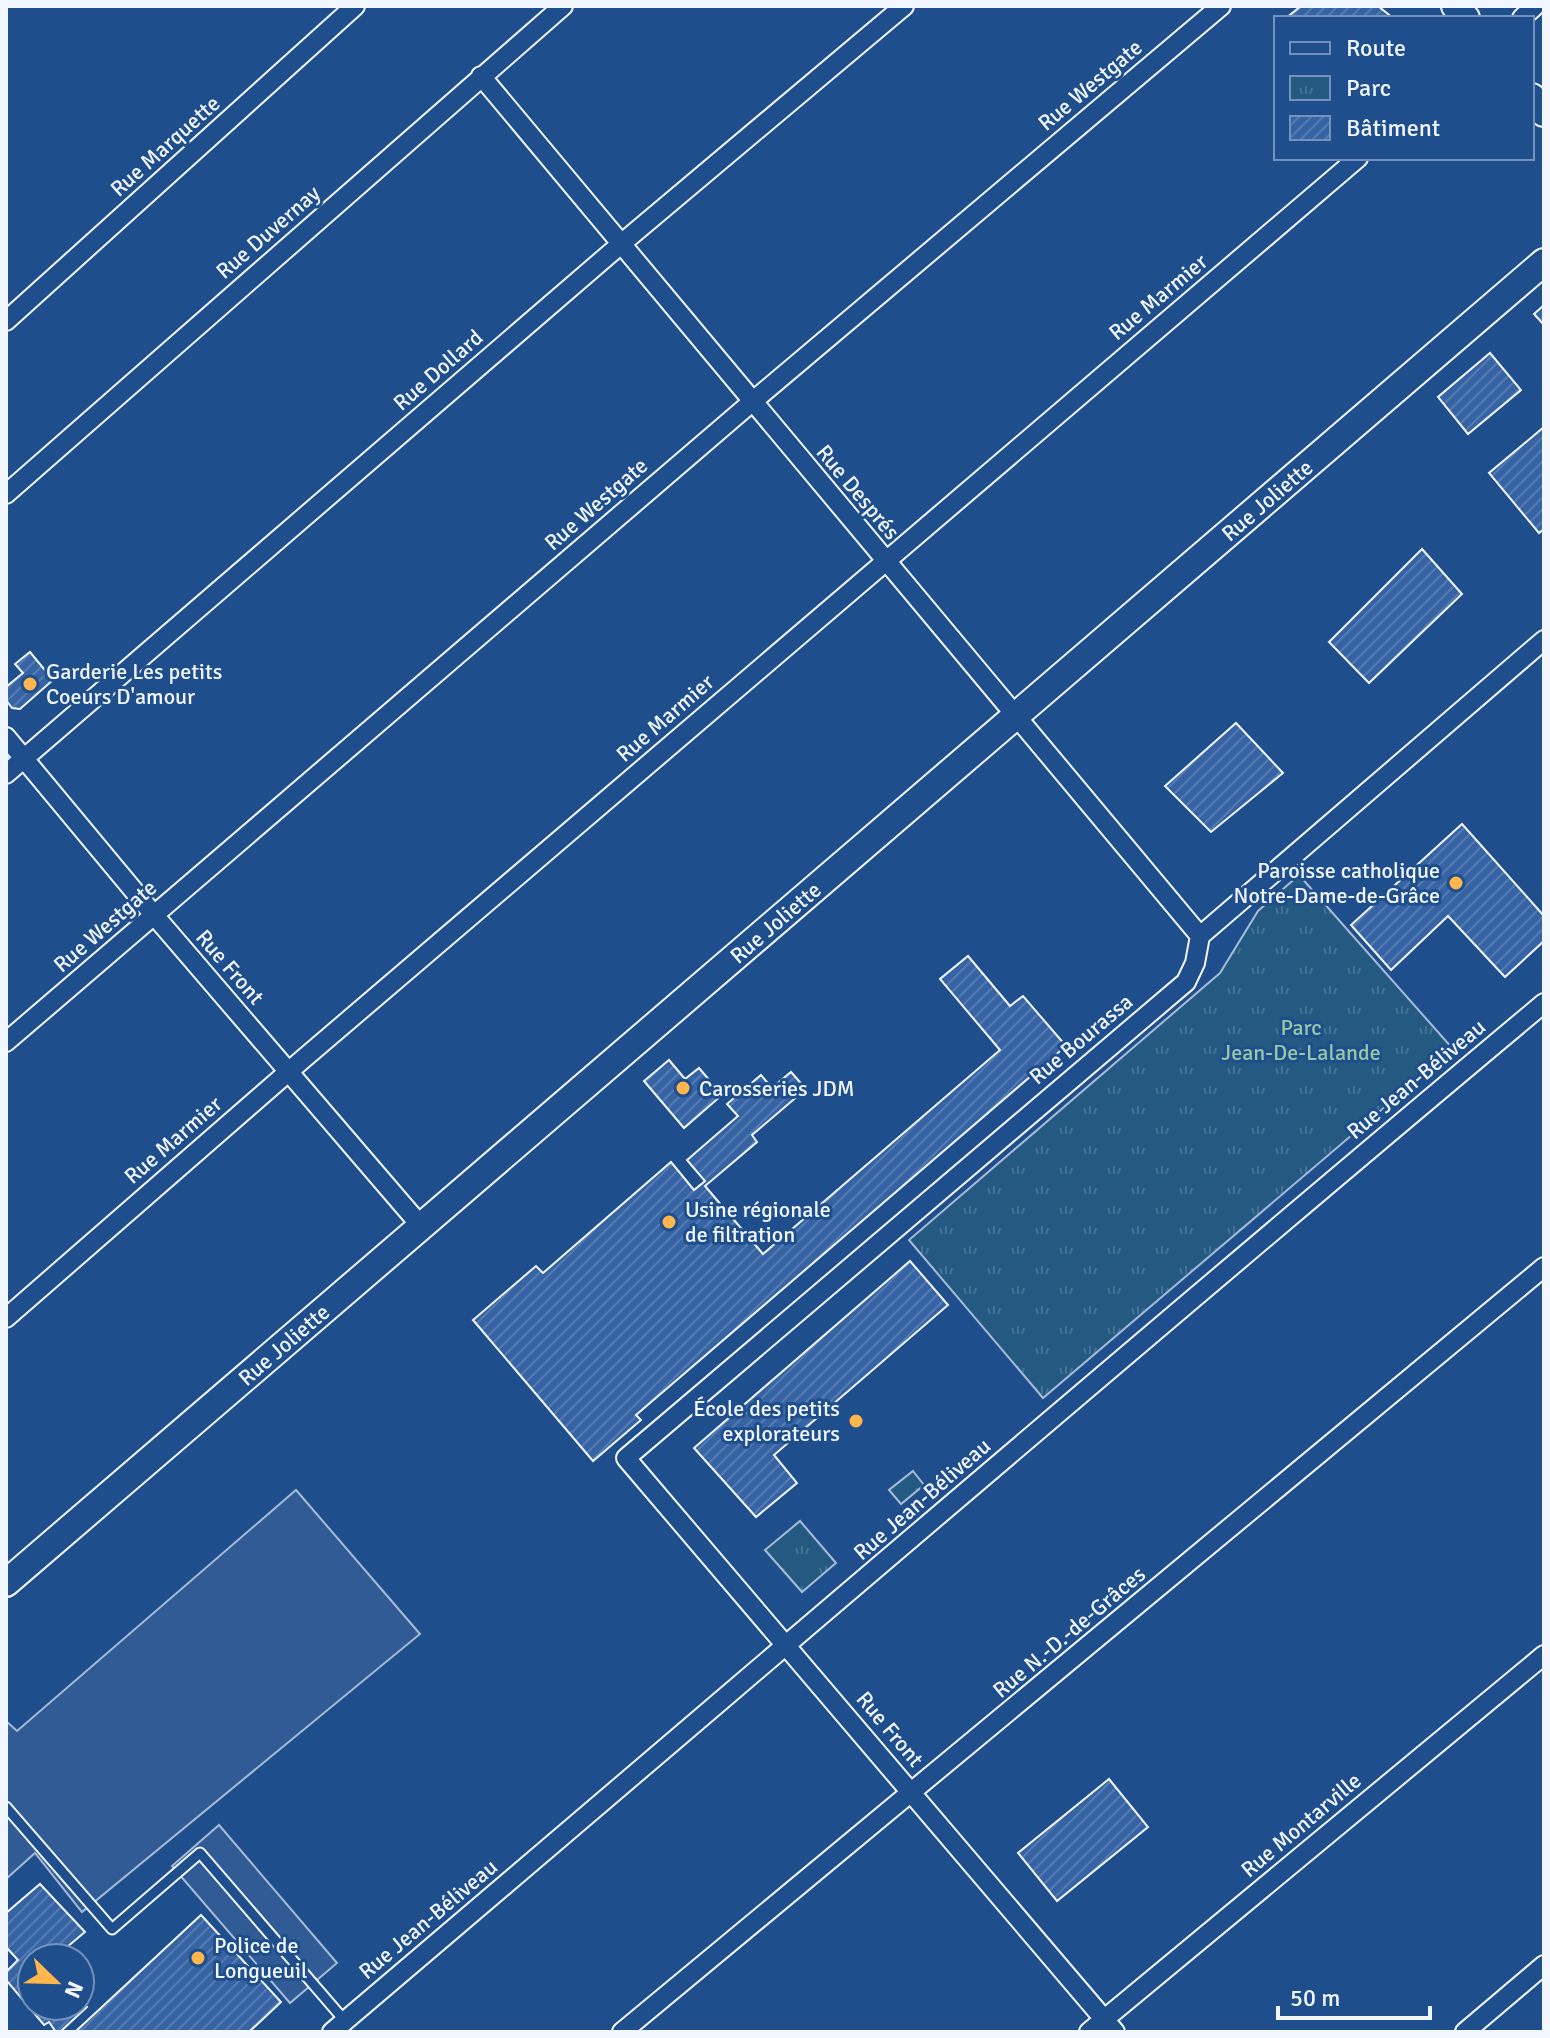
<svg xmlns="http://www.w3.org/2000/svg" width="1550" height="2038" viewBox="0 0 1550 2038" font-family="Signika,sans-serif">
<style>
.park{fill:url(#park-tufts);stroke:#a8bbd7;stroke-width:2}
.parking{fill:#305b95;stroke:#a8bbd7;stroke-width:2}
.building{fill:url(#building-hatch);stroke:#f2f6ff;stroke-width:2}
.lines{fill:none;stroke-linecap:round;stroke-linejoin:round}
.lane-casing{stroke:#f2f6ff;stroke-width:13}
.street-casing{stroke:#f2f6ff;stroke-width:22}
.secondary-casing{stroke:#f2f6ff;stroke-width:30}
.lane{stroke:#1f4e8c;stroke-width:9}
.street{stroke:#1f4e8c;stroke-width:18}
.secondary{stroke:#1f4e8c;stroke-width:26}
.poi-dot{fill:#ffb74d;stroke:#1f4e8c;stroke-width:3}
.labels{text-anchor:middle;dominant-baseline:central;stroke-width:6;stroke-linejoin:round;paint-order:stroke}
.street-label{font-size:22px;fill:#f2f6ff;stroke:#1f4e8c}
.poi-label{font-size:22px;fill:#f2f6ff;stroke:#1f4e8c;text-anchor:start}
.park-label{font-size:22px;fill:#97c8a6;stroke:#1f4e8c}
</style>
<defs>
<pattern id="park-tufts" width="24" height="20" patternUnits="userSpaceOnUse" patternTransform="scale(2)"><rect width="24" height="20" fill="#245a82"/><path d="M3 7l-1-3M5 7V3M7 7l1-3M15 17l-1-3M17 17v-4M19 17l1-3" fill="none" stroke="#447295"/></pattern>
<pattern id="building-hatch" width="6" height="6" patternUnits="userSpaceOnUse" patternTransform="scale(2)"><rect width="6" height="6" fill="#3563a3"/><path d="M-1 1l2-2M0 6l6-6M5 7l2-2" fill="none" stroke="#537ab1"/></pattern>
</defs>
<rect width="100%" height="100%" fill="#1f4e8c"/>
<!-- park -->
<path class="park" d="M1299,875L1453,1049L1043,1398L909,1240L1220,973L1258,911Z
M913,1471L924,1485L901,1504L889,1490Z
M800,1521L836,1563L802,1592L765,1550Z"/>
<!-- parking -->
<path class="parking" d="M296,1490L420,1634L82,1912L35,1853L6,1879V1721L17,1731Z
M219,1825L337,1963L290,2003L172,1866Z"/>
<!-- building -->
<path class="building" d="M1301,6H1378L1393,18H1286Z
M1544,305V325L1534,314Z
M1490,353L1521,390L1468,434L1438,397Z
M1544,427V529L1539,533L1489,473Z
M1422,549L1462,594L1369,683L1329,642Z
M30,652L53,680L20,709L12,708L6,700V687L23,673L15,664Z
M1236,723L1283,773L1211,832L1165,786Z
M1462,824L1544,916V941L1505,977L1448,916L1391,970L1351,925Z
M968,956L1010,1006L1023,996L1066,1046L636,1415L641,1420L593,1461L473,1320L536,1266L543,1273L671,1162L694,1190L705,1181L687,1160L738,1116L727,1104L761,1075L772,1088L791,1072L806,1089L752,1135L757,1142L705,1186L763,1254L1000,1050L940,979Z
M669,1060L685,1079L699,1068L722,1095L684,1128L644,1081Z
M910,1261L948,1305L774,1455L797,1483L756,1517L694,1448Z
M1109,1779L1148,1827L1057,1901L1018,1853Z
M40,1884L85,1932L54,1958H32V2006H80V1999L87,2007L60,2032H56L49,2022L44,2025L6,1980V1972L18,1960L6,1947V1913Z
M201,1915L281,2002L249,2032H75Z"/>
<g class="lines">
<defs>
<path id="lane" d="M6,1807L112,1929L200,1853L345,2021"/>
<path id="street" d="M1522,18L1535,6
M481,76L1200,936
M6,321L355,6
M6,494L563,6
M6,737L154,915L421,1226
M6,774L621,244L904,6
M6,1042L752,402L1221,6
M6,1318L302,1060L1358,158
M332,2032C736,1689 1137,1343 1544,1003
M622,2032L1544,1267
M1089,2032L1544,1655
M1115,2032L626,1458L1186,982L1195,963L1200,936L1544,640
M1465,2032L1544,1965"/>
<g id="secondary">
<path d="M1455,6L1466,18"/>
<path d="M1532,97L1544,113"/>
<path id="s1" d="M6,1583L1544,262"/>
</g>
</defs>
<!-- lane casing -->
<use href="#lane" class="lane-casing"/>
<!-- street casing -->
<use href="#street" class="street-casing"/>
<!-- secondary casing -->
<use href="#secondary" class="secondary-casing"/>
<!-- lane -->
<use href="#lane" class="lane"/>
<!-- street -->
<use href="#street" class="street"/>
<!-- secondary -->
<use href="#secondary" class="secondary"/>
</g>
<!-- markers -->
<g class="poi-dot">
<circle cx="30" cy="684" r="8"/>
<circle cx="1456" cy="883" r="8"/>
<circle cx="683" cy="1088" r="8"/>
<circle cx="669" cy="1222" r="8"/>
<circle cx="856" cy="1421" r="8"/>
<circle cx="198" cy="1958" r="8"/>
</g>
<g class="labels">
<!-- street labels -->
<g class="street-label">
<text transform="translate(1090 85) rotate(-40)">Rue Westgate</text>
<text transform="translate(165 146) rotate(-42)">Rue Marquette</text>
<text transform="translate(268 232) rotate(-41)">Rue Duvernay</text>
<text transform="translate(1158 297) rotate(-40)">Rue Marmier</text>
<text transform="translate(438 370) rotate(-41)">Rue Dollard</text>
<text transform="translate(858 492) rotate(50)">Rue Després</text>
<text stroke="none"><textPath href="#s1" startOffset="1662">Rue Joliette</textPath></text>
<text transform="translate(596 504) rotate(-41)">Rue Westgate</text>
<text transform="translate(665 718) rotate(-41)">Rue Marmier</text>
<text stroke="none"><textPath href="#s1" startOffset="1014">Rue Joliette</textPath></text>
<text transform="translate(105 926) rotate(-41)">Rue Westgate</text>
<text transform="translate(230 967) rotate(49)">Rue Front</text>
<text transform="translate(1081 1039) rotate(-40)">Rue Bourassa</text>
<text transform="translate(1416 1079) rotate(-40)">Rue Jean-Béliveau</text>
<text transform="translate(173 1140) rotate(-41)">Rue Marmier</text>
<text stroke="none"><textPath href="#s1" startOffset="366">Rue Joliette</textPath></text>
<text transform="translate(922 1499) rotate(-41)">Rue Jean-Béliveau</text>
<text transform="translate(1069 1632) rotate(-40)">Rue N.-D.-de-Grâces</text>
<text transform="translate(890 1729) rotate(50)">Rue Front</text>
<text transform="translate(1301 1825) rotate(-40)">Rue Montarville</text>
<text transform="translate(428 1919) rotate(-40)">Rue Jean-Béliveau</text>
</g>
<!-- poi labels -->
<g class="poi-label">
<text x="46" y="671">Garderie Les petits<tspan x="46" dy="25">Coeurs D'amour</tspan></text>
<text x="1440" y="870" text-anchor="end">Paroisse catholique<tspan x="1440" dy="25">Notre-Dame-de-Grâce</tspan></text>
<text x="699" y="1088">Carosseries JDM</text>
<text x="685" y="1209">Usine régionale<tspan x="685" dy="25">de filtration</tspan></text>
<text x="840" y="1408" text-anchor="end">École des petits<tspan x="840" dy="25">explorateurs</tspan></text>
<text x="214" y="1945">Police de<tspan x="214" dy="25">Longueuil</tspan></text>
</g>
<!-- park labels -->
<g class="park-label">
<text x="1301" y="1027">Parc<tspan x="1301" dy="25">Jean-De-Lalande</tspan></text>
</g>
</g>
<!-- border -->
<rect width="1550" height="2038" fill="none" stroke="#f2f6ff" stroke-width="16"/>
<!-- legend -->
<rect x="1274" y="16" width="260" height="144" fill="#1f4e8c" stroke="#7391ba" stroke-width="2"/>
<rect x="1290" y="42" width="40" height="12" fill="#1f4e8c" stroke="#7391ba" stroke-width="2"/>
<text x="1346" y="56" font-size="24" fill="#f2f6ff">Route</text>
<rect x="1290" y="76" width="40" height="24" fill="url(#park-tufts)" stroke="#7391ba" stroke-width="2"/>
<text x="1346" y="96" font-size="24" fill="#f2f6ff">Parc</text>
<rect x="1290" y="116" width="40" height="24" fill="url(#building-hatch)" stroke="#7391ba" stroke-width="2"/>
<text x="1346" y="136" font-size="24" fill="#f2f6ff">Bâtiment</text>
<!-- north arrow -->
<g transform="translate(56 1982) rotate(113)"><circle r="38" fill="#1f4e8c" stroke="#7391ba" stroke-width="2"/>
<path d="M0-6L14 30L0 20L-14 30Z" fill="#ffb74d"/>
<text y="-12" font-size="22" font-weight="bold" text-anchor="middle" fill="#f2f6ff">N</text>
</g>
<!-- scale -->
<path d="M1278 2006v12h152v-12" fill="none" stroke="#f2f6ff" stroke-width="4"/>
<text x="1290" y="2006" font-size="24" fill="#f2f6ff" stroke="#1f4e8c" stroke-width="6" paint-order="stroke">50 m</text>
</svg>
